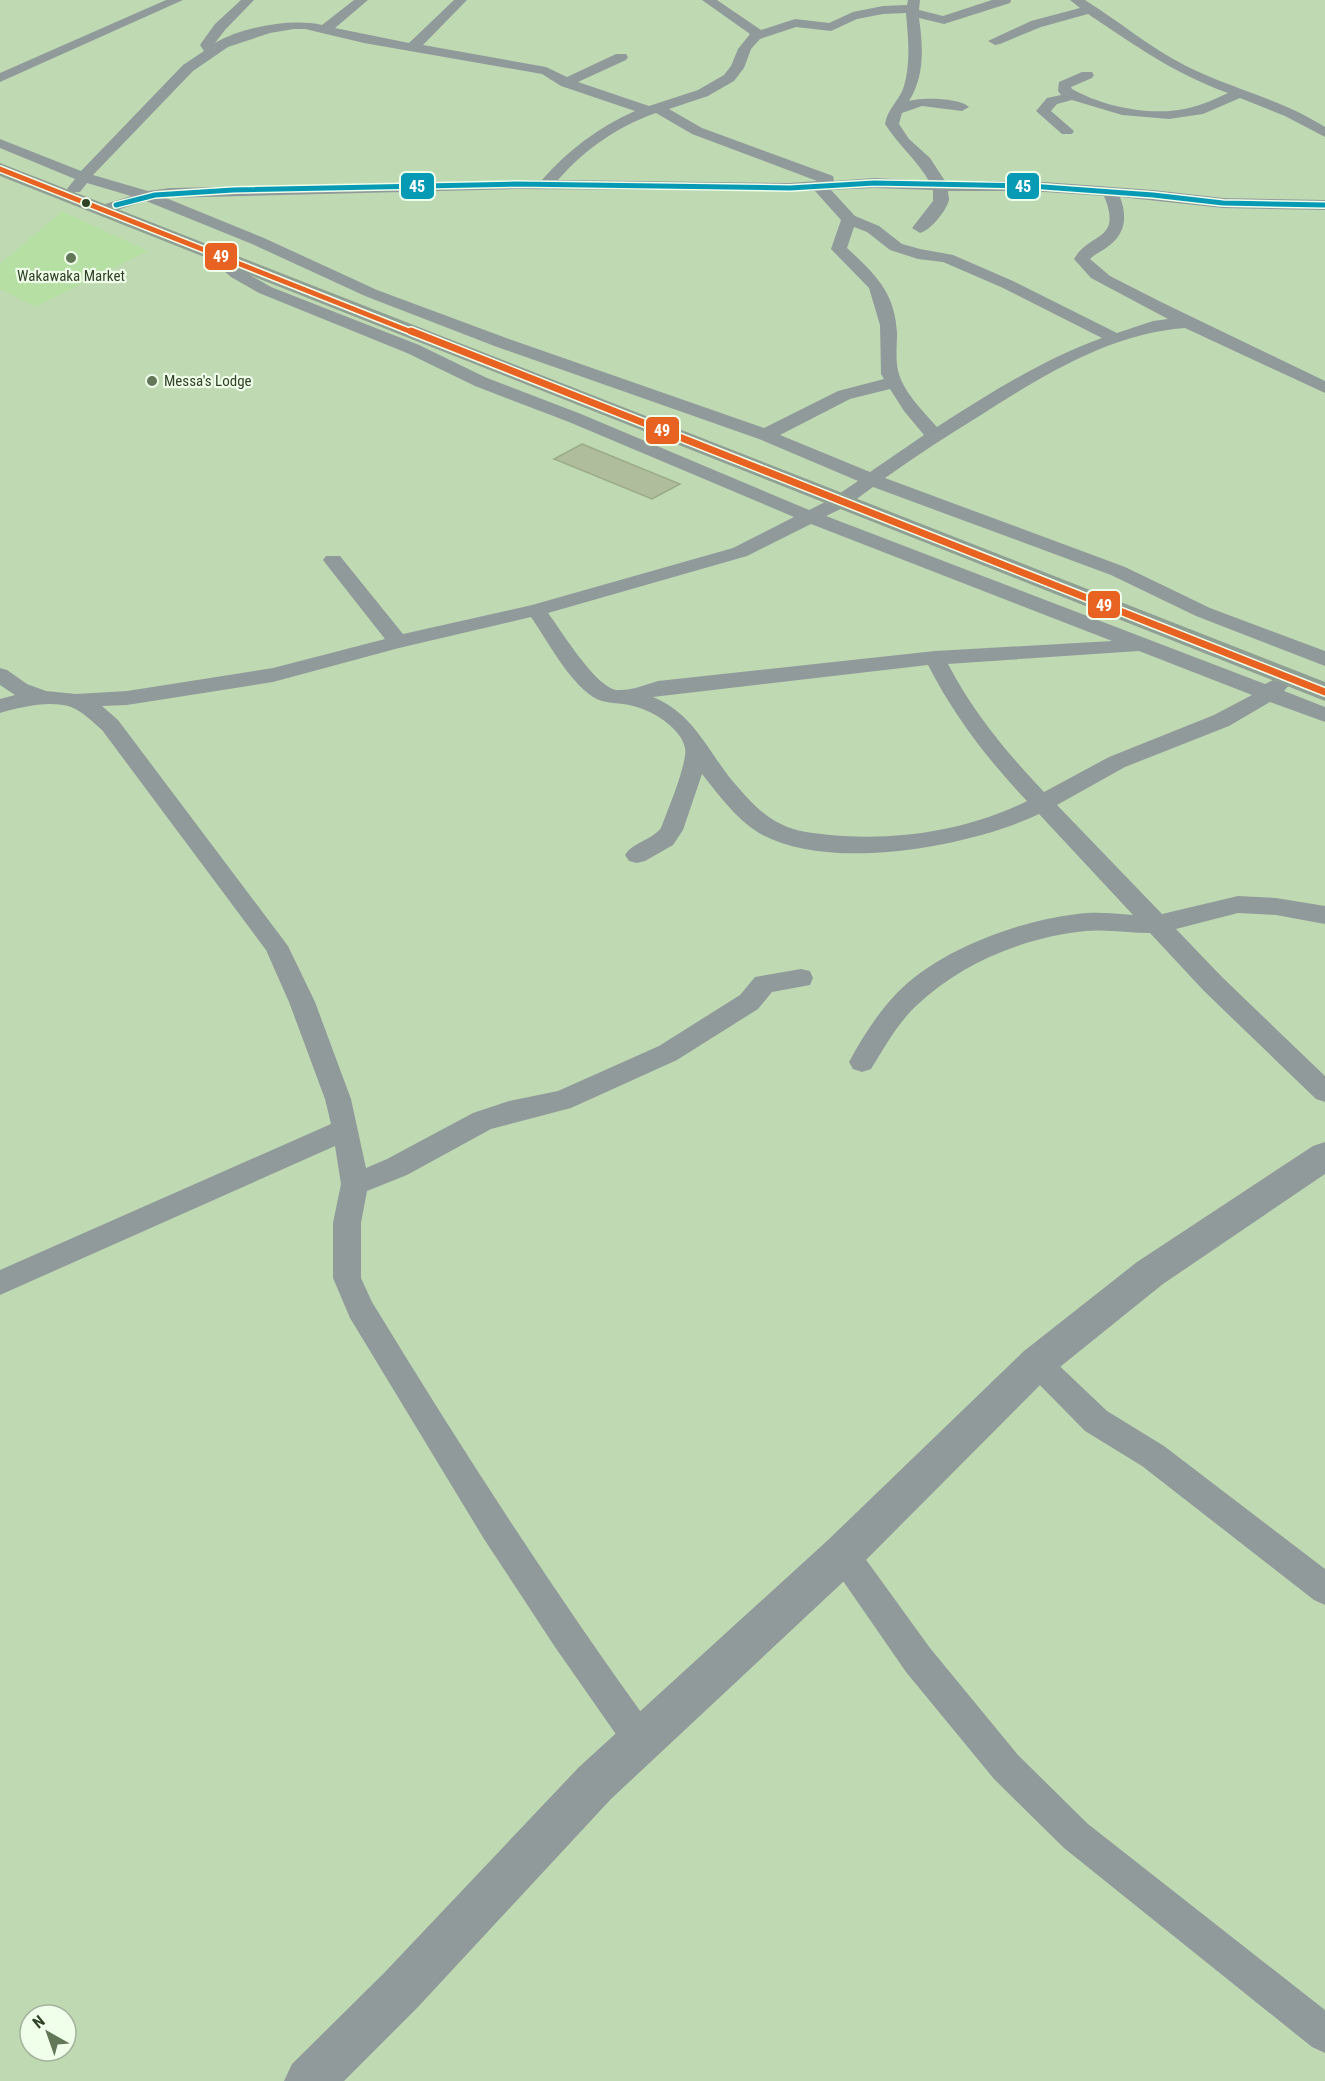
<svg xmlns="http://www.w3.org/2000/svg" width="1325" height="2081" viewBox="0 0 1325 2081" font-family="'Roboto Condensed',sans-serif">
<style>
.built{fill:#b6dfa4}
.building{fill:#afbd9d;stroke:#9baa89;stroke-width:1.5}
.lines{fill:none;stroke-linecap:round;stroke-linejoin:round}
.minor{fill:#919a9b;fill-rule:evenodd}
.tertiary{fill:#919a9b;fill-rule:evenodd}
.trunk{fill:#8f9f94;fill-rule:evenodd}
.bus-1-far1-casing{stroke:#f0ffea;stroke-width:8}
.bus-1-casing{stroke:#f0ffea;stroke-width:10}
.bus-2-casing{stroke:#f0ffea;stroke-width:8}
.bus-1-far1{stroke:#e86322;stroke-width:5}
.bus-1{stroke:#e86322;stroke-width:7}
.bus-2{stroke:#079ab5;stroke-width:5}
.bus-dot{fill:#2f4226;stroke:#f0ffea;stroke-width:2}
.poi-dot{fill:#617757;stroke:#f0ffea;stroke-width:2}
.labels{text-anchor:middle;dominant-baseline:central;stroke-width:4.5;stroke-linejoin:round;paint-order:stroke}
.far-poi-label{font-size:15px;fill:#2f4226;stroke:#f0ffea}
.line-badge{stroke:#f0ffea;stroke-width:2}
.badge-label{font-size:16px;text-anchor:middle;font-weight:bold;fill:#fff}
</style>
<rect width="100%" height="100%" fill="#bfdab3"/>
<!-- built -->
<path class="built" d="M62,211L148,251L35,307L0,289V264Z"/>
<!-- building -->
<path class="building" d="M582,444L680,484L652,499L554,459Z"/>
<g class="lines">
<!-- minor -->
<path class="minor" d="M166,0H183L0,82V73Z
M241,0H254L225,30L215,43C242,27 291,18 322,25L354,0H368L335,28L409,43L454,0H467L423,45L546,67L567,77L616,54H626L628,57L626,60L578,82L649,106L698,90L724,75L731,66L738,49L750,34L702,0H717L761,30L795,19L829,23L853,12L883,6L907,5L908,0H920L919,10L943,16L992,0H1011L1010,3L944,24L919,18C923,46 925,76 909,101C922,97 960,98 969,107L962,111L922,106L902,113L899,124L909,139L930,158L945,181H1030L1153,190L1223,198L1325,200V210L1223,208L1120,197C1128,218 1125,235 1106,248C1100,252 1095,254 1090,259L1110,276L1161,302L1325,381V393L1185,328C1111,333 1042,376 981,415C948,435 916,456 885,478L1125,567L1210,608L1325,651V666L1196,616L1111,575L873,487L847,506L826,516L1265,684L1279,677L1286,679L1290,684L1284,691L1325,707V722L1270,702L1229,726L1125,767L1057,805L1162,914L1238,896L1276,898L1325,906V924L1276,915L1238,913L1176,929L1222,977L1325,1076V1102L1316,1099L1204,991L1150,933C1129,933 1107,929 1086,931C1025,937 961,963 916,1006C897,1024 885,1047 871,1069L862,1072L853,1069L849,1062C862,1038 877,1014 896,994C940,948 1025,918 1087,913C1103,912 1118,914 1133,915L1039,814C969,847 829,873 759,833C736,819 718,794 702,774L683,830L673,845L645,861L637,863L629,861L625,855C633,842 652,840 661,828C667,812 688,762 685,748C681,728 652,710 633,706C620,702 606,705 593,697C567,679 549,643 531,617L399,648L273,682L127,705L102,706L118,720L288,946L315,1002L351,1099L366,1168L387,1159L473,1113L509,1101L558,1091L659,1046L740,995L755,977L801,969L810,971L813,978L810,985L772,992L758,1009L677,1060L571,1108L491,1129L407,1175L367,1191L361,1223V1278L372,1302C461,1448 553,1591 653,1729L658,1741L653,1753L641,1758L629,1753L555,1647L484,1539L350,1318L333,1278V1223L341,1184L335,1146L0,1295V1270L331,1124L325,1099L289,1002L266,950L102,730C93,722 83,712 71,707C50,700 21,707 0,713V699L15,695L0,685V668L7,670L27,684L46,691L76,694L127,691L273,668L385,639L326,564L323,560L326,556H340L403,634L532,605L733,548L794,517L569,422L475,386L407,353L259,293L231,277L205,255L203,252L205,249H217L243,271L271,287L419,345L487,378L581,414L809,510L833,498L858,481L759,439L497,347L365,296L252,244L146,201L101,215L96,213L93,210L96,207L131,196L87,183L80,192H70L67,189L75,179L0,148V139L81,171L183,65L204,51L200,45L202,42L215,24ZM906,13C908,37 911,62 904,86C900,100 887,109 885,124C898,145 917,160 929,181L874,178L834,181L833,176L702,128L669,109L708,96L734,81L744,68L751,49L760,39L796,27L831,31L857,19L883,14ZM294,29H305L364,43L542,74L561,86L635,111C599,127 568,150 542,180L170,188L148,191L93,175L193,71L228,47L270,33ZM656,113L692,134L817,181L790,183L558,180C584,150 618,126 656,113ZM874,188L933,190V201L912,228L920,233C931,230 946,211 949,200C949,197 948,194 948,191H1030L1104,196C1123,242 1089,232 1074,259L1091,278L1168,319L1153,321L1117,333L1013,281L953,255L920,249L902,244L879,226L855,216L831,190ZM516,189L815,191L841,220L831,249L869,288L880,325L881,374L884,379L838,391L764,428L509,339L377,290L264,238L166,198ZM854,227L867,232L890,250L918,259L943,262L1001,287L1102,338C1042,360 990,393 937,427C924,412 905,394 899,374C895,363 897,345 897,333C895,292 875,274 847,248ZM890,389L904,411L924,435L870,472L780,435L850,399ZM811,524L1112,641L935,651L658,681C644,685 631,691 617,690C596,688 561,630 548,613L747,556ZM1139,651L1252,695L1214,715L1109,757L1044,792C1007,753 973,712 948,664ZM928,665C954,716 988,760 1027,801C966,831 897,841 830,835C813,833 796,832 781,824C763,816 749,800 736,785C708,753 695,714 653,697Z
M1070,0H1085C1119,21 1150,48 1186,66C1232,89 1281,99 1325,127V137L1285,116L1240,98L1203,114L1169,119L1122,115L1072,100L1057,104L1051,111L1074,131L1072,134H1062L1036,111L1047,98L1061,95L1058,91L1059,82L1082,72H1092L1094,75L1092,78L1071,87L1072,89C1104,107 1152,117 1189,108C1202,105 1215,99 1228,93C1173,73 1136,46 1088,14L1041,27L1000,44L995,45L988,41L1031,21L1080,8Z
M1037,1350L1047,1354L1107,1411L1164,1446L1325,1569V1605L1314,1600L1142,1466L1085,1431L1027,1372L1022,1363L1027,1354Z
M843,1539L854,1543L930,1648L1018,1755L1088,1824L1325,2010V2053L1312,2047L1064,1848L994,1779L906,1672L832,1565L827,1554L832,1543Z"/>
<!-- tertiary -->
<path class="tertiary" d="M1325,1142V1174L1163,1284L1050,1375L858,1568L611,1799L418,2007L344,2081H284L292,2064L384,1973L579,1767L828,1540L1024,1351L1137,1262L1313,1146Z"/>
<!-- trunk -->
<path class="trunk" d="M0,163L1325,682V701L0,176Z"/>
<defs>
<path id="bus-1-far1" d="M0,169L414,333"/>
<path id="bus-1" d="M411,331L1325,692"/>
<path id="bus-2" d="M116,205L155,195L233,190L516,184L790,188L874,183L1030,186L1153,195L1223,203L1325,205"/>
</defs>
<!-- bus-1-far1 casing -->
<use href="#bus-1-far1" class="bus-1-far1-casing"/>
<!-- bus-1 casing -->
<use href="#bus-1" class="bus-1-casing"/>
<!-- bus-2 casing -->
<use href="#bus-2" class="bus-2-casing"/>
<!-- bus-1-far1 -->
<use href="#bus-1-far1" class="bus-1-far1"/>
<!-- bus-1 -->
<use href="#bus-1" class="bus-1"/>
<!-- bus-2 -->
<use href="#bus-2" class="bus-2"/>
</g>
<!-- markers -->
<circle class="bus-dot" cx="86" cy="203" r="5"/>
<g class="poi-dot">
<circle cx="71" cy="258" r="6"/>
<circle cx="152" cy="381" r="6"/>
</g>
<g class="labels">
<!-- far-poi labels -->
<g class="far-poi-label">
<text x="71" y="276">Wakawaka Market</text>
<text x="164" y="381" text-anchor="start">Messa's Lodge</text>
</g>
</g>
<g class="line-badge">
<rect x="1006" y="172" width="34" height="28" rx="6" fill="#079ab5"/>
<rect x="400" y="172" width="35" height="28" rx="6" fill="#079ab5"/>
<rect x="204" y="242" width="34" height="29" rx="6" fill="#e86322"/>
<rect x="645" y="416" width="35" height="29" rx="6" fill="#e86322"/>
<rect x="1087" y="590" width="34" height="29" rx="6" fill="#e86322"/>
</g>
<g class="badge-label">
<text x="1023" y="192">45</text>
<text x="417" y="192">45</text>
<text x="221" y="262">49</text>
<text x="662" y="436">49</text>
<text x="1104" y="611">49</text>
</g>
<!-- north arrow -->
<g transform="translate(48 2033) rotate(320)"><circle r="28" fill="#f0ffea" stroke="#a3b39c" stroke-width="1.5"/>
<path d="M0-4.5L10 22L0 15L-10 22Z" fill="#617757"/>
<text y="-9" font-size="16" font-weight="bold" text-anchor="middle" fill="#2f4226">N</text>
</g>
</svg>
